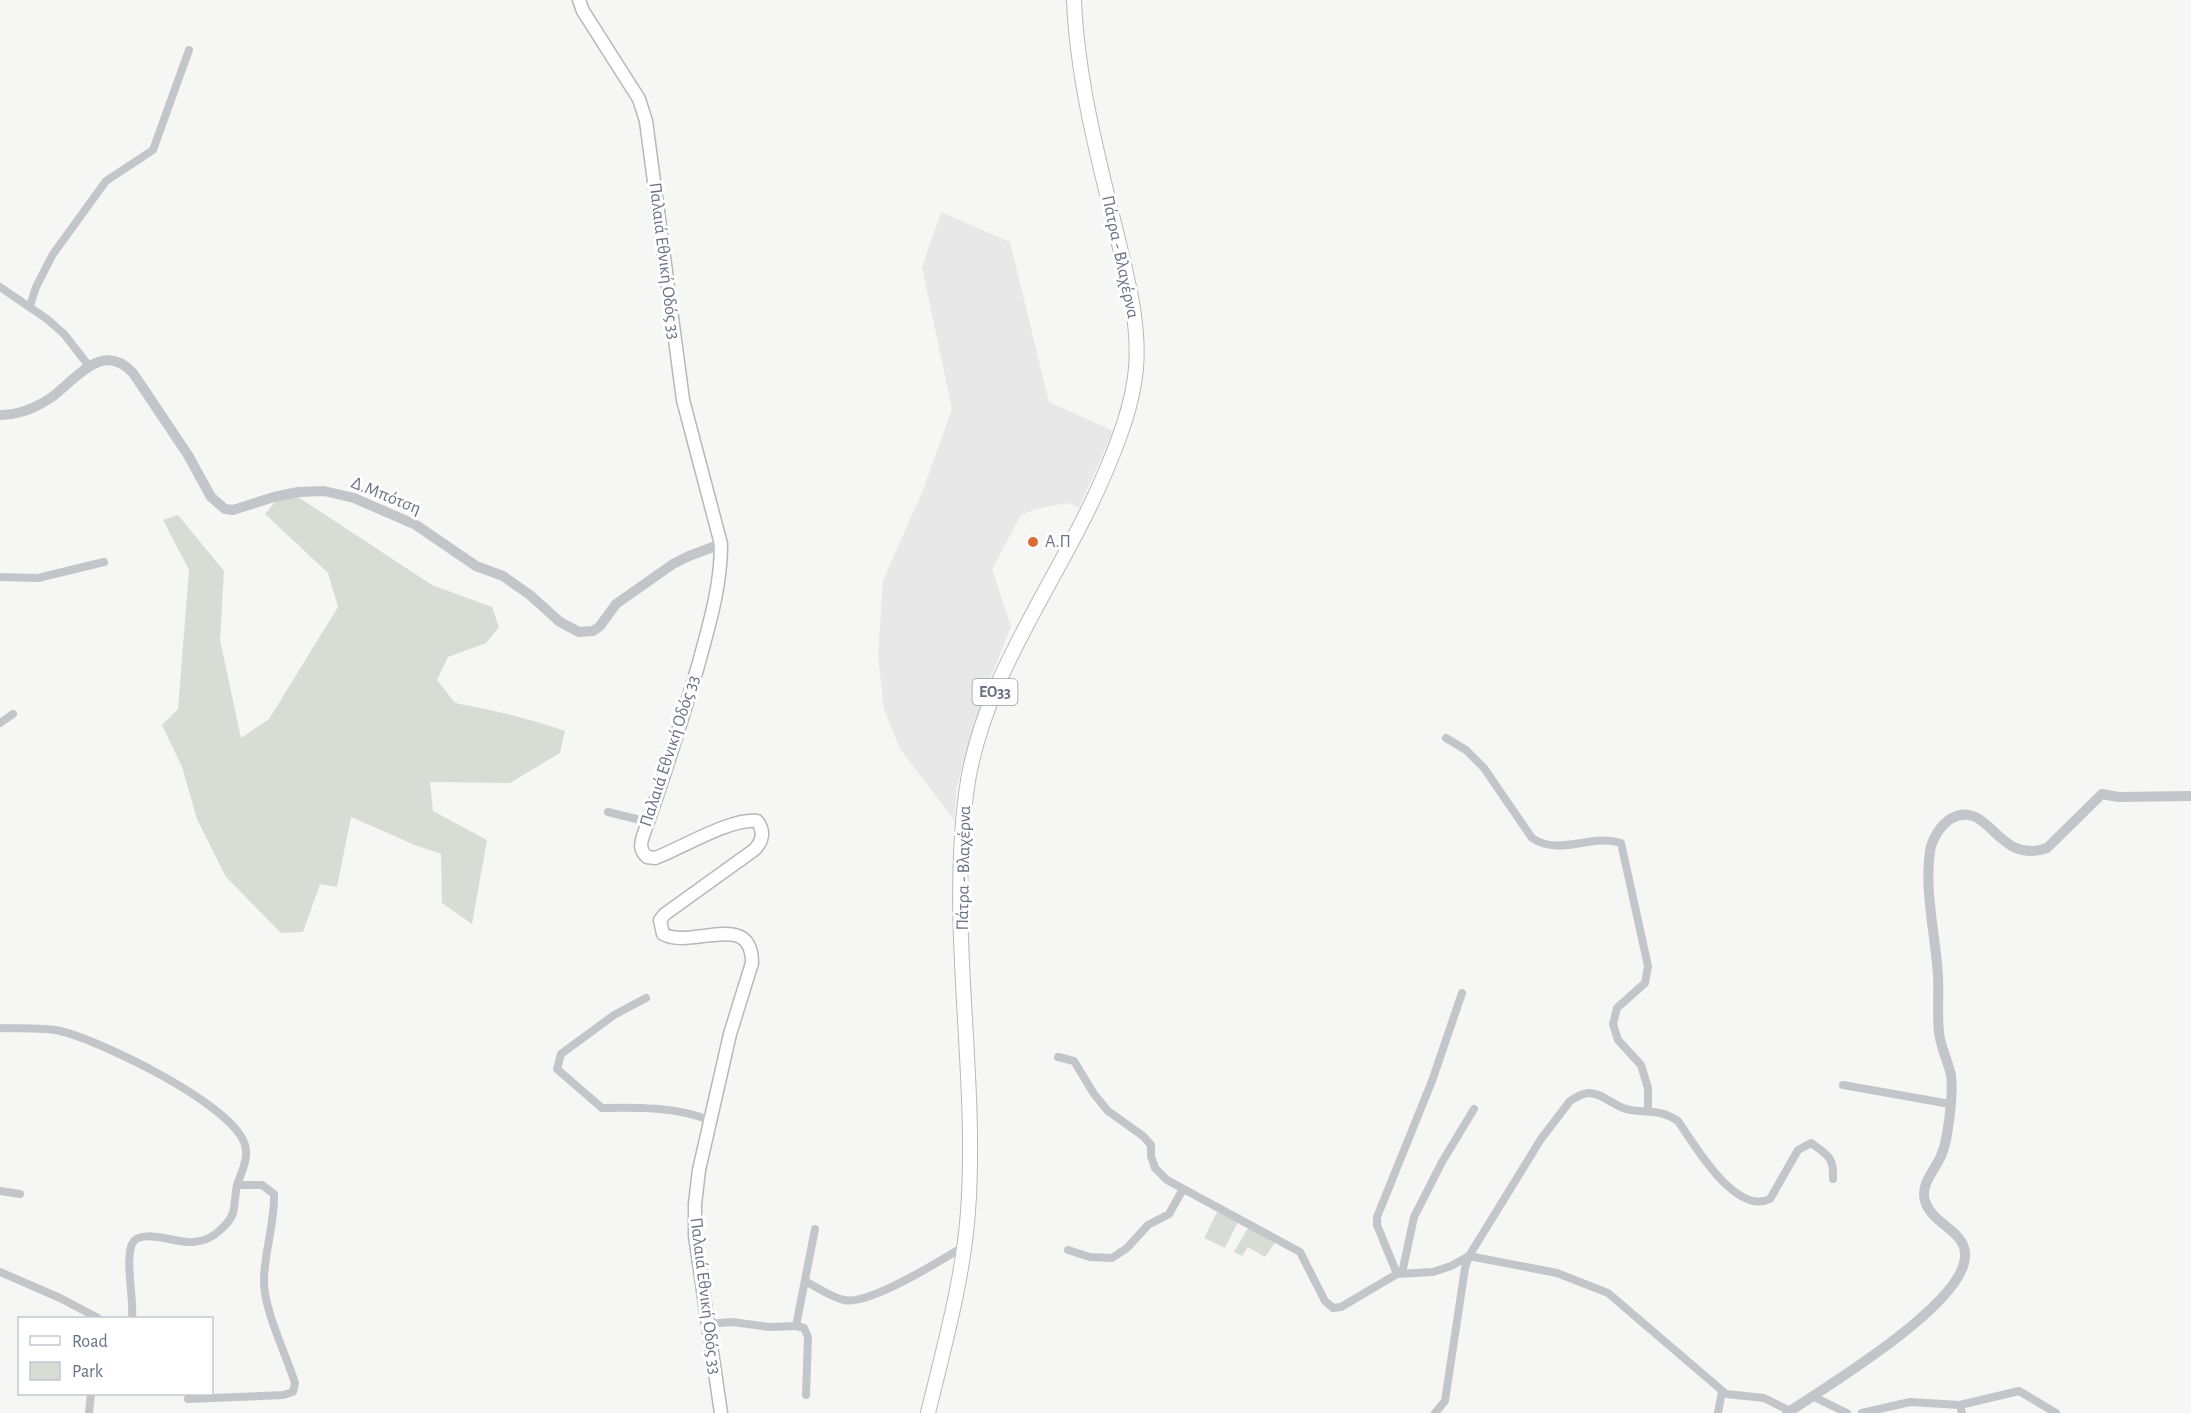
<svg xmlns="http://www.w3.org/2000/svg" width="2191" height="1413" viewBox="0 0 2191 1413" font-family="'Alegreya Sans',sans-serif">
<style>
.built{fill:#e7e8e7}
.green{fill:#d7ddd5}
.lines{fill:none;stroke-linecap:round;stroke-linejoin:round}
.secondary-casing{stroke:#b5b8bd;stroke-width:15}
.primary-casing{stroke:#b6b9bd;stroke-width:16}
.minor{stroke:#c2c5c9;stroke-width:8}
.tertiary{stroke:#c2c5c9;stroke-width:10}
.secondary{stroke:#fff;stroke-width:12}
.primary{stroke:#fff;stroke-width:14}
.poi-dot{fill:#d76d34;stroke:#fff;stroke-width:2}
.labels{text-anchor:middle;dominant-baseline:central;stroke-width:6;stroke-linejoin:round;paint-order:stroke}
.shield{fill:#fff;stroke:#959da8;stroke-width:1.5}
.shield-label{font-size:16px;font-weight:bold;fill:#687383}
.street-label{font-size:18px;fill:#687383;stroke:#fff}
.poi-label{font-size:18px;fill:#687383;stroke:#fff;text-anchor:start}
</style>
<rect width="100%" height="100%" fill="#f6f7f4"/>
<!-- built -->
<path class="built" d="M941,212L1010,242L1049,402L1113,431L1079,508L1067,503L1036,509L1021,515L992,569L1011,627L984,694L967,749L957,786L954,820L900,749L884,709L878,655L883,580L923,490L952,409L922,267Z"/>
<!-- green -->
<path class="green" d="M286,489L432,585L492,607L499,627L486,643L448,657L437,680L455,703C493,710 528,718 565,731L560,753L510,783L430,782L433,811L487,840L472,924L442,903L441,854L415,845L351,817L337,887L320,884L303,932L281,933L226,877L197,819L182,767L162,725L178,709L189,570L163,520L178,515L224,571L220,640L241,738L269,719L338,607L328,573L265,514Z
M1217,1212L1238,1222L1225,1248L1204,1238Z
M1248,1228L1275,1243L1265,1257L1248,1247L1242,1256L1234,1252Z"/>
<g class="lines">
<defs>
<path id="secondary" d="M579,0L583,11L639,99L646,121L683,400L721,544C721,587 709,625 698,666C681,723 663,780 643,836C640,845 640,850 647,857L655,858C682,848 730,818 757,821C765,831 763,841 754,850L665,914L660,920L663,934C692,950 752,909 752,963L730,1034L699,1170L695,1204V1236L721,1413"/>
<path id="primary" d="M928,1413C944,1347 963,1280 968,1212C978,1074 948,931 966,794C981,676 1060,580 1105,473C1119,440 1133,404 1136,368C1140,319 1125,270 1114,223C1096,150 1077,75 1074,0"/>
</defs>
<!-- secondary casing -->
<use href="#secondary" class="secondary-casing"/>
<!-- primary casing -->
<use href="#primary" class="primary-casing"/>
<!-- minor -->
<path class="minor" d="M0,287L47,319L64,334L89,366
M30,306L36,287L53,254L106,181L153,150L189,50
M0,577L38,578L104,562
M0,723L13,714
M1446,738L1466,750L1484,768L1532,838C1561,857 1591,833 1621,843L1648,966L1645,983L1617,1008L1613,1024L1618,1040L1641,1065L1648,1088V1110
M608,812L648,822
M646,998L614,1015L561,1054L557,1069L602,1108C636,1107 677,1107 709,1120
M0,1028C19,1029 41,1027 60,1031C100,1040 234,1105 245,1145C249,1159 241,1173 237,1185H262L274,1194C275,1224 264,1252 264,1281C264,1311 286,1354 295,1383L293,1392L283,1395L188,1399
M1058,1057L1074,1061L1094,1094L1108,1111L1143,1136L1151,1145V1156L1155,1168L1167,1180L1300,1252L1325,1301L1333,1308L1341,1307L1397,1274L1433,1272L1451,1266L1469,1256L1557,1273L1608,1293L1726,1394L1764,1398L1790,1411
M1843,1085L1950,1104
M0,1191L20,1194
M1068,1250L1090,1257L1112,1258L1127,1248L1148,1225L1169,1214L1183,1189
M0,1272L60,1298L98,1318
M1402,1273L1414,1217L1442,1162L1474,1109
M1397,1274L1377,1225V1217L1432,1081L1462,993
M805,1281C817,1287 830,1297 844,1300C868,1306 940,1261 963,1247
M132,1318C134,1299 125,1261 132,1244C139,1227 178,1244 194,1242C203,1241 212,1238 219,1231C225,1226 230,1221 233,1213C235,1205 235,1194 237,1185
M707,1324L732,1322L769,1327L796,1326L804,1328L808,1337L806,1395
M796,1326L815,1229
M1812,1396L1847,1413
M1960,1405L2019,1391L2056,1413
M89,1413L91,1394
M1435,1413L1445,1401L1465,1268L1469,1256L1541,1139L1570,1101C1576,1097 1581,1094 1588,1093C1600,1092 1612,1104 1623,1108C1643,1115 1658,1107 1678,1121C1694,1144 1735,1216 1770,1199L1798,1150L1811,1143C1828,1155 1834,1157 1833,1179
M1718,1413L1722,1391
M1862,1413L1910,1402L1960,1405L1962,1413"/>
<!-- tertiary -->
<path class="tertiary" d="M0,415C20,415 36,408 52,397C76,379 103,340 133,373L188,455L211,497L225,509L233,510L274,497L298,492L324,491L354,498L416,525L476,566L503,576L530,595L560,622L579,632L593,631L600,626L616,604L673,564L689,556L721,544
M1787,1413C1829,1385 1953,1310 1964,1263C1972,1231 1933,1227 1925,1201C1920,1184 1935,1170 1941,1156C1944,1149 1946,1141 1947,1134C1950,1118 1953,1091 1951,1075C1948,1061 1940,1046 1939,1032C1937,1014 1939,995 1938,977C1936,936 1924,893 1930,851C1932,839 1941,824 1952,818C1990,799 1997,866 2047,848L2102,794L2118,797L2191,796"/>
<!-- secondary -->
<use href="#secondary" class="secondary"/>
<!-- primary -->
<use href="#primary" class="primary"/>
</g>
<!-- markers -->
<circle class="poi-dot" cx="1033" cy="542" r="6"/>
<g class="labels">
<!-- shield labels -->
<rect class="shield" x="972.5" y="679" width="45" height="26" rx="4.5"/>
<g class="shield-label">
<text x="995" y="692">ΕΟ33</text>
</g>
<!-- street labels -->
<g class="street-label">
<text transform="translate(1120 257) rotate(78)">Πάτρα - Βλαχέρνα</text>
<text transform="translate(664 261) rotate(83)">Παλαιά Εθνική Οδός 33</text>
<text transform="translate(386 496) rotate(22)">Δ.Μπότση</text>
<text transform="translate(670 751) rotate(-72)">Παλαιά Εθνική Οδός 33</text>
<text transform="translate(964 868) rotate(-89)">Πάτρα - Βλαχέρνα</text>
<text transform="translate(705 1296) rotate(83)">Παλαιά Εθνική Οδός 33</text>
</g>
<!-- poi labels -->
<g class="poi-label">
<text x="1045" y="542">Α.Π</text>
</g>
</g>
<!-- legend -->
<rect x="18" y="1317" width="195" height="78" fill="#ffffff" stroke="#c3c7cd" stroke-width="1.5"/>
<rect x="30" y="1336" width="30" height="9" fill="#ffffff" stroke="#c3c7cd" stroke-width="1.5"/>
<text x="72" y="1347" font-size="18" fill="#687383">Road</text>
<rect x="30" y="1362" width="30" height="18" fill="#d7ddd5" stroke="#c3c7cd" stroke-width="1.5"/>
<text x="72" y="1377" font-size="18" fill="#687383">Park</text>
</svg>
